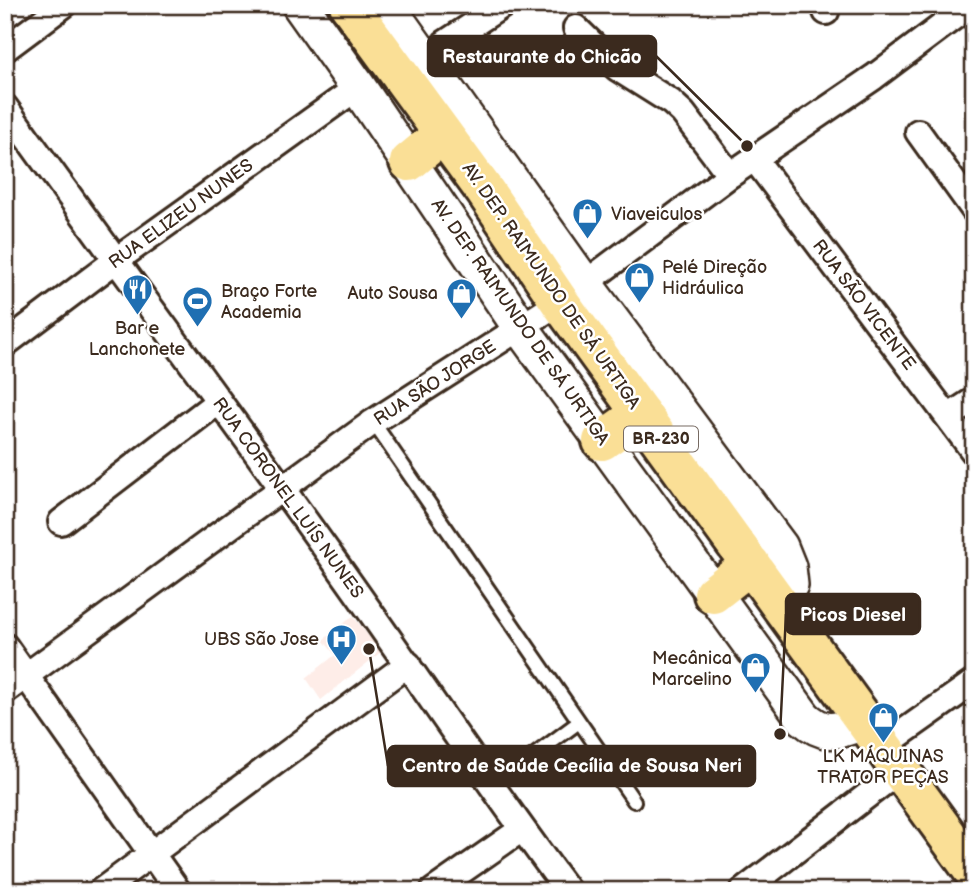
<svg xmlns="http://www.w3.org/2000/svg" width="979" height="896" viewBox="0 0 979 896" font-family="'Balsamiq Sans',sans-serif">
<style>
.built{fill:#feede8}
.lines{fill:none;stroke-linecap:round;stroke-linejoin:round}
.lane-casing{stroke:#3b2a1e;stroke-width:18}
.street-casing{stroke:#3b2a1e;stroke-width:30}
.secondary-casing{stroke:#3b2a1e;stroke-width:40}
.highway-casing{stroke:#3b2a1e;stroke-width:44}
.lane{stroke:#fff;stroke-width:12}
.street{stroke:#fff;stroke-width:24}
.secondary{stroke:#fff;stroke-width:35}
.highway{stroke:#fadf96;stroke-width:38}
.labels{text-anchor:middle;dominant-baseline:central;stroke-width:5;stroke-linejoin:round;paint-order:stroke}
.shield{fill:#fff;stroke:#766a62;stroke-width:2}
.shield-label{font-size:16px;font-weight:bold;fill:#3b2a1e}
.street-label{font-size:18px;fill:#3b2a1e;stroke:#fff}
.poi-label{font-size:18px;fill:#3b2a1e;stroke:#fff;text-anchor:start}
.leader{fill:none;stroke:#3b2a1e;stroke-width:2.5}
.callout-dot{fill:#3b2a1e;stroke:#fff;stroke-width:2.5}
.callout{fill:#3b2a1e;stroke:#3b2a1e;stroke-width:2.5}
.callout-label{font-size:19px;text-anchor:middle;font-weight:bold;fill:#fff}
</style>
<rect width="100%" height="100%" fill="#fff"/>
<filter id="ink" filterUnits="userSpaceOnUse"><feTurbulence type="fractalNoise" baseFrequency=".0143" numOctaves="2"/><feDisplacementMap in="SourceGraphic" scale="14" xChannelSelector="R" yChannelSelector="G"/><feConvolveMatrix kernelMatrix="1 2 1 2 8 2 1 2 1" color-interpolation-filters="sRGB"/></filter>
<g filter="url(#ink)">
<!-- built -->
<path class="built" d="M353,616L381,652L321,700L306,678L335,655L323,640Z"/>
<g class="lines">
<defs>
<path id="lane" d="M373,422L634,801
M491,787L579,722"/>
<path id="street" d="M824,5L826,12
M576,28L617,68L671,102L683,113L730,175
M445,43L503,5
M5,49L64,5
M5,107C114,259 226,409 335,562C413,671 487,783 568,891
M918,132L974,210
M754,158L974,452
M5,344L115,261L358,87
M948,417L974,400
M61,522L219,401
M5,646L178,891
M5,691L373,422L560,302L730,175L874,77L970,5
M882,747L974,682
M101,891L408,664
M433,891L522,829
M743,891L899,771"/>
<path id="secondary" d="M300,5L358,87L521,328L804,718C827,738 838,730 864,722
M386,5L585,285L780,547L788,567L790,585L778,602"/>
<path id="highway" d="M349,5L485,191L560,302L974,872
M409,162L443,134
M602,441L641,413
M713,594L751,564"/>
</defs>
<!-- lane casing -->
<use href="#lane" class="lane-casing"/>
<!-- street casing -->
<use href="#street" class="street-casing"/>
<!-- secondary casing -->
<use href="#secondary" class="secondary-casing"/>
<!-- highway casing -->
<use href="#highway" class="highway-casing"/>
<!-- lane -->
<use href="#lane" class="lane"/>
<!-- street -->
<use href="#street" class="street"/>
<!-- secondary -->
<use href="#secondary" class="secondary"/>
<!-- highway -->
<use href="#highway" class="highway"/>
</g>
</g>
<!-- icons -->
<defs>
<symbol id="shop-pin" viewBox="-11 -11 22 30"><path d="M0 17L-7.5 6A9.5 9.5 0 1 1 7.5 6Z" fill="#1f6fb2" stroke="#fff"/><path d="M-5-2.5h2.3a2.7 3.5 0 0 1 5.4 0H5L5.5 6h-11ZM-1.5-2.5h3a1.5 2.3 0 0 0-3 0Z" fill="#fff"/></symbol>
<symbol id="restaurant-pin" viewBox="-11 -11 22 30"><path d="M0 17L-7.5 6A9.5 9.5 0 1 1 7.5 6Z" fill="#1f6fb2" stroke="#fff"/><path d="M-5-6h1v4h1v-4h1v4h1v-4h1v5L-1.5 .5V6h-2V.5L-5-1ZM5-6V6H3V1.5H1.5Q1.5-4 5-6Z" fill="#fff"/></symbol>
<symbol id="stadium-pin" viewBox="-11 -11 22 30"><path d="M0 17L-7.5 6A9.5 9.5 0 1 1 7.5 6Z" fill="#1f6fb2" stroke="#fff"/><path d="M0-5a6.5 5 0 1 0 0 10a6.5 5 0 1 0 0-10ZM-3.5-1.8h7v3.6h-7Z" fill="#fff"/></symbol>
<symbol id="hospital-pin" viewBox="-11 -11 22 30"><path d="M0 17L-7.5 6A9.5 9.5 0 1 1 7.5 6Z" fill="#1f6fb2" stroke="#fff"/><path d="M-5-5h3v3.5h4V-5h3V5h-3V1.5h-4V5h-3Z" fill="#fff"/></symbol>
</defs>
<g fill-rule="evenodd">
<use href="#shop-pin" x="570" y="196" width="35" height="47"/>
<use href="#shop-pin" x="622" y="260" width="35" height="47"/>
<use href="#restaurant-pin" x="120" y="272" width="35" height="47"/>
<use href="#shop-pin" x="444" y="276" width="35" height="47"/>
<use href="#stadium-pin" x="180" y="284" width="35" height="47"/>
<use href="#hospital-pin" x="324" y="622" width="35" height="47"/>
<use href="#shop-pin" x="738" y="650" width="35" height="47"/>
<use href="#shop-pin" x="866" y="700" width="35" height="47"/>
</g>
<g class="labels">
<!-- shield labels -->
<rect class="shield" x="624" y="426.5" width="74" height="25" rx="5"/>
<g class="shield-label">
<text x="661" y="439">BR-230</text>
</g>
<!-- street labels -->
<g class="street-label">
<text transform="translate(181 214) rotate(-36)">RUA ELIZEU NUNES</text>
<text transform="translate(551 286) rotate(55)">AV. DEP. RAIMUNDO DE SÁ URTIGA</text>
<text transform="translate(864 305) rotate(53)">RUA SÃO VICENTE</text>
<text transform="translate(520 322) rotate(55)">AV. DEP. RAIMUNDO DE SÁ URTIGA</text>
<text transform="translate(435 383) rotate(-33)">RUA SÃO JORGE</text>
<text transform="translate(288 498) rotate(54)">RUA CORONEL LUÍS NUNES</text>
</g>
<!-- poi labels -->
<g class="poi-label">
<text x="611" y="214">Viaveiculos</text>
<text x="662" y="267">Pelé Direção<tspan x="662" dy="21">Hidráulica</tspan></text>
<text x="221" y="291">Braço Forte<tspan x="221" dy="21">Academia</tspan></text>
<text x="438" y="293" text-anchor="end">Auto Sousa</text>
<text x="137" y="328" text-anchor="middle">Bar e<tspan x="137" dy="21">Lanchonete</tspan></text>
<text x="319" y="639" text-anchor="end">UBS São Jose</text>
<text x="732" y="658" text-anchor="end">Mecânica<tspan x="732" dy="21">Marcelino</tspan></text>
<text x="883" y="756" text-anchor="middle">LK MÁQUINAS<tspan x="883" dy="21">TRATOR PEÇAS</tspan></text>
</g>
</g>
<!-- callouts -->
<path class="leader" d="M747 146L656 56M780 734L786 614M369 649L388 766"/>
<g class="callout-dot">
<circle cx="747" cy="146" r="7"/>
<circle cx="780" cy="734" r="7"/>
<circle cx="369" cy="649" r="7"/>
</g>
<g class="callout">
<rect x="428" y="36" width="228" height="40" rx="7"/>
<rect x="786" y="594" width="134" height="40" rx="7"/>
<rect x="388" y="746" width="367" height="40" rx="7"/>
</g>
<g class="callout-label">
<text x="542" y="63">Restaurante do Chicão</text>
<text x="853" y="621">Picos Diesel</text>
<text x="572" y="772">Centro de Saúde Cecília de Sousa Neri</text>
</g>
<!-- margin -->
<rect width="979" height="896" fill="none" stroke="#fff" stroke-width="28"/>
<rect x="14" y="14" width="951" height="868" fill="none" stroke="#3b2a1e" stroke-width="2.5" filter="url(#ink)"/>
</svg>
